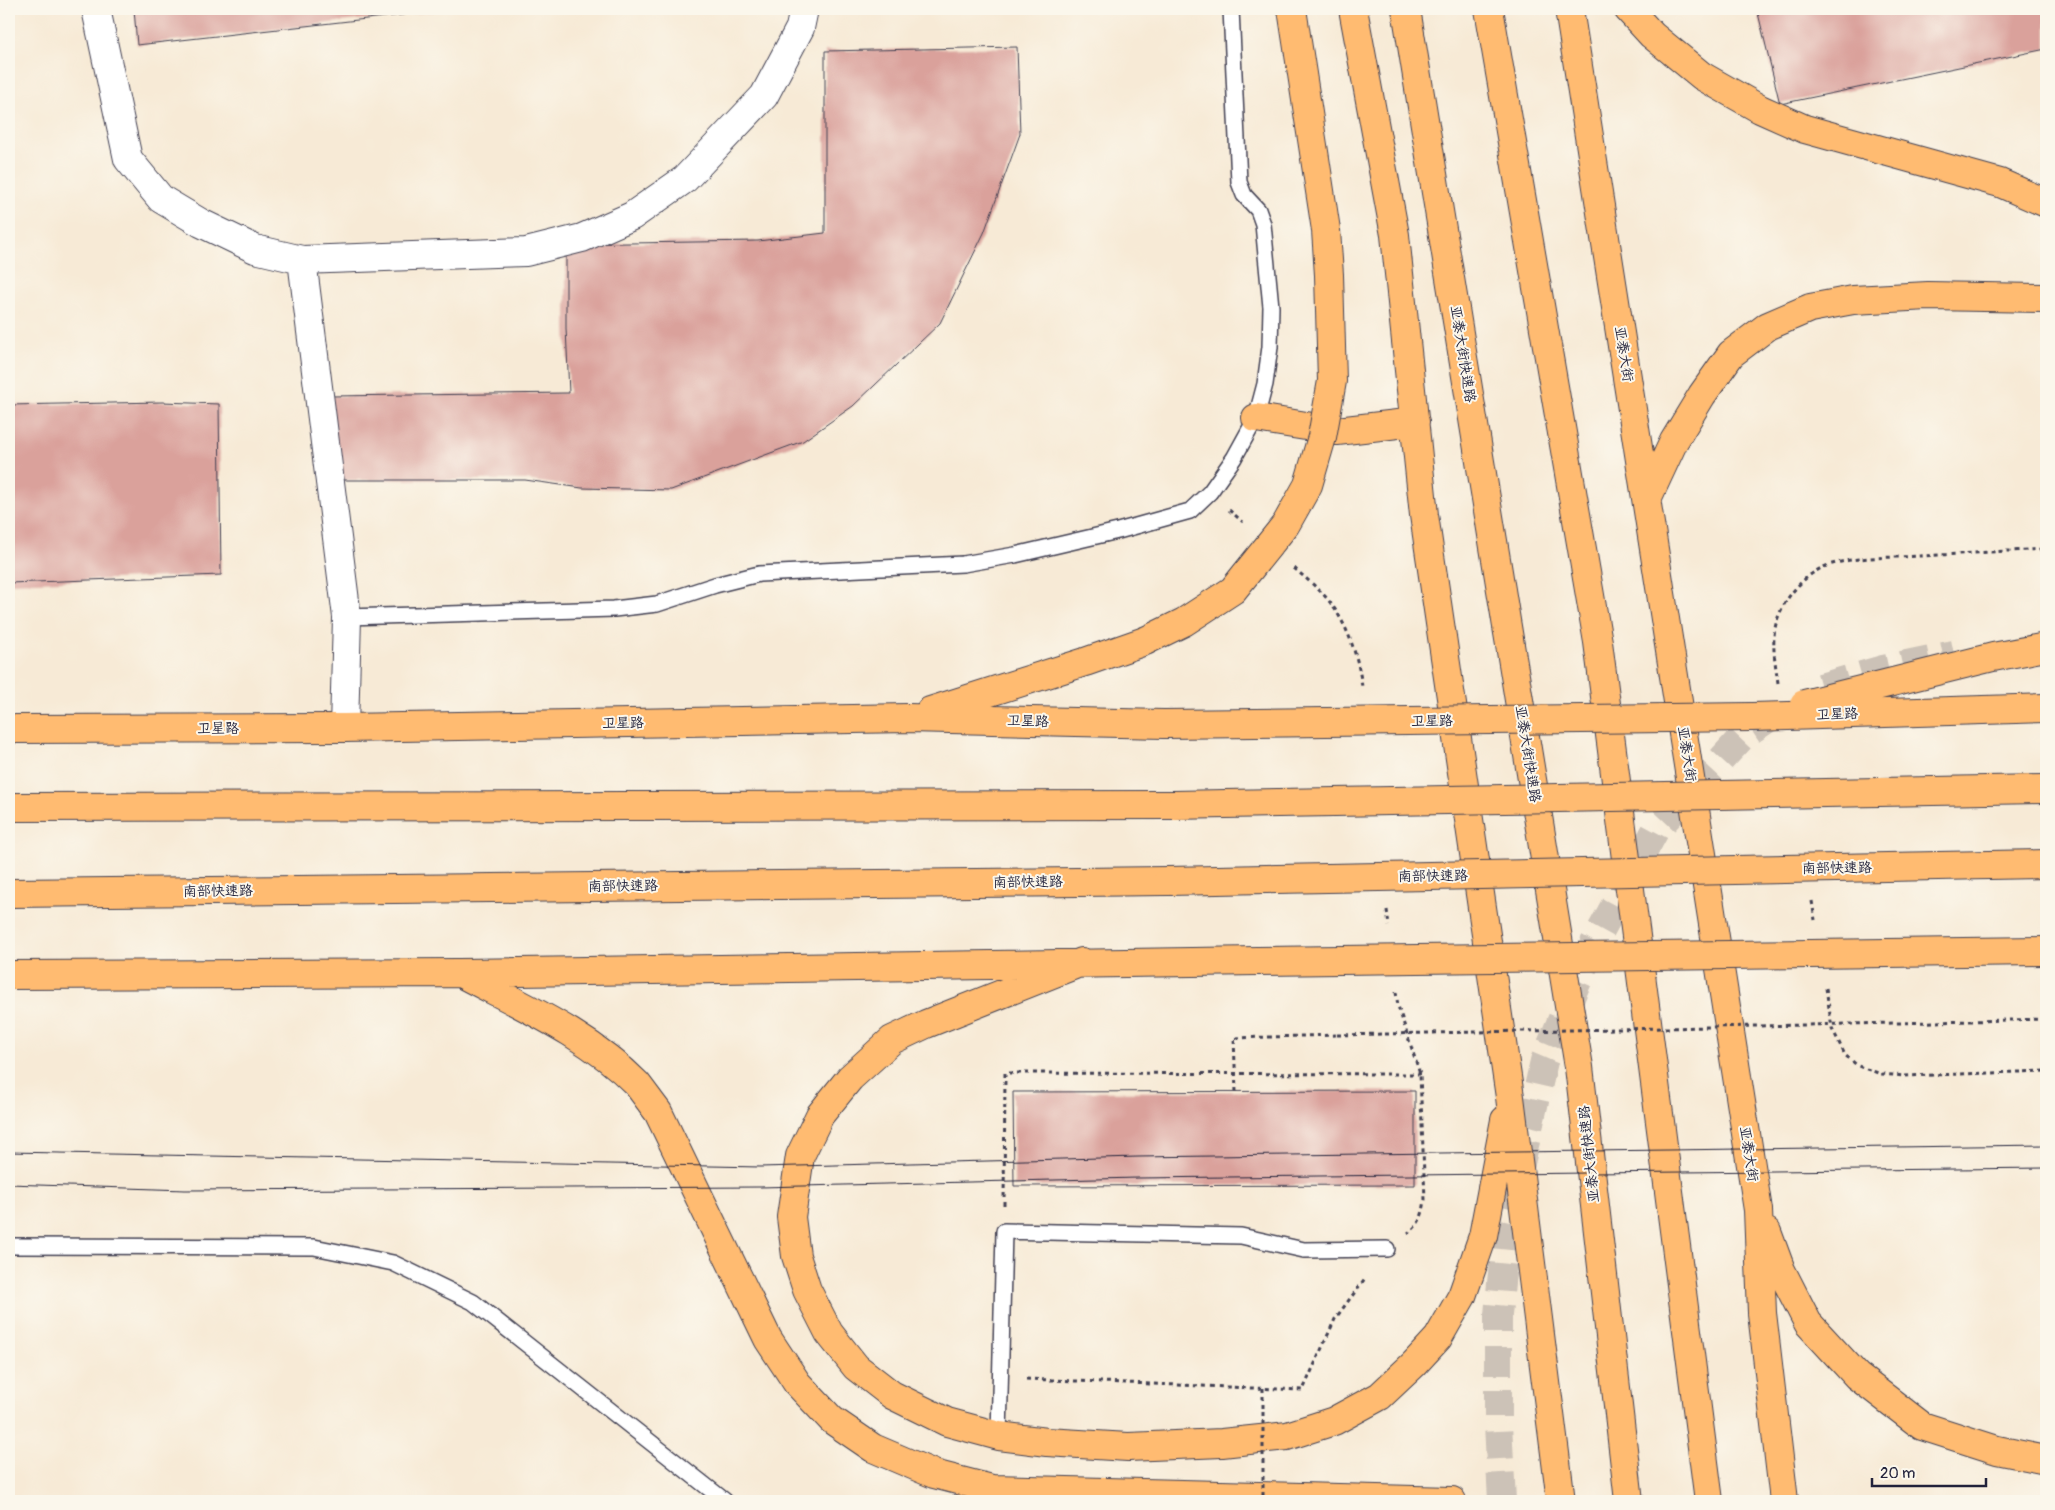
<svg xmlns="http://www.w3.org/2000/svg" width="2055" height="1510" viewBox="0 0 2055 1510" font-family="Pangolin,'LXGW WenKai TC',sans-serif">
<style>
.building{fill:#daa19b}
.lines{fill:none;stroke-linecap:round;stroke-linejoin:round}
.primary-tunnel{stroke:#ccc2b7;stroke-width:28;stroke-dasharray:28 14;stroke-linecap:butt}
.lane-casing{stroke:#424052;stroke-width:18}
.street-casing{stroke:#424052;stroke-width:30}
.primary-casing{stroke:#424052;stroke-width:30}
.highway-casing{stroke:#424052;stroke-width:30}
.path{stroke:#424052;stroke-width:3;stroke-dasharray:4 4;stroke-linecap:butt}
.lane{stroke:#fff;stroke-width:15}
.street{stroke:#fff;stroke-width:28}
.primary{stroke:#ffbb71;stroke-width:28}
.highway{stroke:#ffbb71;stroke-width:28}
.tram{stroke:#22223b;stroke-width:1}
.primary-bridge-casing{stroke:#424052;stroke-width:30;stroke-linecap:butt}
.highway-bridge-casing{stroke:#424052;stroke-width:30;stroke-linecap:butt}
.path-bridge{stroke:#424052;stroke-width:3;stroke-dasharray:4 4;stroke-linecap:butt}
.primary-bridge{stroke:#ffbb71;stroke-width:28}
.highway-bridge{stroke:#ffbb71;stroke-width:28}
.labels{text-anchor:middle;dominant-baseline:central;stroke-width:4;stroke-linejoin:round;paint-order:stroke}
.street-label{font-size:14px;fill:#22223b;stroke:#fbf7ec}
</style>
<rect width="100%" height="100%" fill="#fbf7ec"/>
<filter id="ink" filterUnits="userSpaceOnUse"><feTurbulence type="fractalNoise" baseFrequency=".02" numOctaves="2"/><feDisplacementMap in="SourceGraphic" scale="10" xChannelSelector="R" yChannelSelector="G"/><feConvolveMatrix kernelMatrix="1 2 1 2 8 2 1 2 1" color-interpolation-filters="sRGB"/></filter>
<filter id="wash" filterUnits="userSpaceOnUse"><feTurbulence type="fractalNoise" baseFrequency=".0096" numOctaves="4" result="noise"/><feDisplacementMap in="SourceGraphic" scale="20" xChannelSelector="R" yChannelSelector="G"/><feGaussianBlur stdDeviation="1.12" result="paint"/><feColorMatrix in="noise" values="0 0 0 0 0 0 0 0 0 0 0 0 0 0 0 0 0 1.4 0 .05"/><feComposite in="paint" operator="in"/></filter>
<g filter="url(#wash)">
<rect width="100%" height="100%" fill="#f7ead6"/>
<g id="blocks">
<!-- building -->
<path class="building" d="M134,9H446V10L137,45Z
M1757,9H2046V49L1780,104Z
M9,15L13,26L9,27Z
M1017,47L1020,134L984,233L940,323L853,406L803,441L671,490L582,488L525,480H331V396L569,393L566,328V244L758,241L825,233V51Z
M162,402L219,404L221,575L9,583V405Z
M1415,1091V1185L1014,1186L1013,1092Z"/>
</g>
</g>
<g filter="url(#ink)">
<use href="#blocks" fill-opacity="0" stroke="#424052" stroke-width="1"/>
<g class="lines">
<!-- primary-tunnel -->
<path class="primary-tunnel" d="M1821,687L1883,669L1954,654
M1502,1501L1498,1424V1315L1506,1230L1544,1061L1594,943L1655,831L1744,735L1780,711"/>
<defs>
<path id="lane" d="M347,617L614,609L657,604L715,585L759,574L963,564L1015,555L1118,531L1190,511L1210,492L1234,458L1256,418L1265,384L1270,347L1271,307L1263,224L1258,210L1244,195L1239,182L1231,9
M9,1246L314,1247L393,1263L473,1302L725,1501
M999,1436L1004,1231L1241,1236L1304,1250L1387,1249"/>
<path id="street" d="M96,9L128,159L161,199L201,223L255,249L302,260L526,252L582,238L632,216L685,179L764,96L800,28L804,9
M302,260L347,617L344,728"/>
<path id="primary" d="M1353,9L1395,235L1424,515L1510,1097L1561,1501
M1569,9L1758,1210L1762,1313L1784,1501
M1628,9L1652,35L1702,76L1760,109L1805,129L2000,183L2046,203
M1256,418L1337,431L1415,422
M1647,499L1674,441L1702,395L1731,354L1768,326L1810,308L1853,300L1928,296L2046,298
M930,711L1085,662L1145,641
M9,729L344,728L908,718L1164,724
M1082,962L926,1024L892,1040L850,1078L820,1115L800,1156L791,1217L796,1256L807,1290L829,1333L856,1367L892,1395L947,1422L999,1436L1047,1442L1128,1447L1222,1443L1287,1436L1334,1421L1380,1396L1414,1364L1438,1338L1462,1296L1483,1236L1505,1120
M462,974C522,1006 589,1035 637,1084C644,1093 651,1103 658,1112L768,1339L797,1383L832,1420L873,1448L934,1474L992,1489L1452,1501
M9,975L459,973L1258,961
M1767,1232L1781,1270L1808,1323L1857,1376L1922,1426L1997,1450L2046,1460"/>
<path id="highway" d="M1406,9L1579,1067L1629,1501
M1489,9L1598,642L1709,1501
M9,807L1173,805
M9,893L1168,881"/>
</defs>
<!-- lane casing -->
<use href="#lane" class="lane-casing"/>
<!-- street casing -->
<use href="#street" class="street-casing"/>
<!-- primary casing -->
<use href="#primary" class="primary-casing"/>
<!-- highway casing -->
<use href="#highway" class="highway-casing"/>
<!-- path -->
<path class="path" d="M1229,510L1243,522
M1294,568C1303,576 1312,583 1321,592C1345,616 1358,654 1362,687
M1778,683C1776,668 1773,653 1774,637C1775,608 1801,574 1829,565C1856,556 1892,558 1920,556C1962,554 2004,551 2046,549
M1812,901L1815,920
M1387,910L1389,926
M1826,988L1832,1028L1845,1055L1858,1066L1881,1074L1905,1076L2046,1071
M1396,992L1398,1006L1420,1074L1425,1200C1423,1214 1420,1225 1408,1233
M1897,1023L2046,1019
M1236,1092L1234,1038L1337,1035
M1004,1205L1005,1073L1420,1074
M1026,1379L1303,1390L1335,1319L1366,1277"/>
<!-- lane -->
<use href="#lane" class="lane"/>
<!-- street -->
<use href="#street" class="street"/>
<!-- primary -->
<use href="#primary" class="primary"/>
<!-- highway -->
<use href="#highway" class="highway"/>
<!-- tram -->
<path class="tram" d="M9,1152L760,1167L1138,1157L2046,1145
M9,1184L185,1190L760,1187L1138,1178L2046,1168"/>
<defs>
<path id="primary-bridge" d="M1145,641L1184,622L1233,590L1286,524L1308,485L1322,437L1332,381L1329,275L1326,230L1292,9
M1804,704L1993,657L2046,647
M1164,724L1752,717L2046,708
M1258,961L2046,951"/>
<path id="highway-bridge" d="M1173,805L2046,789
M1168,881L2046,864"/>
</defs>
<!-- primary-bridge casing -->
<use href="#primary-bridge" class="primary-bridge-casing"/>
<!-- highway-bridge casing -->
<use href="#highway-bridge" class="highway-bridge-casing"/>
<!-- path-bridge -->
<path class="path-bridge" d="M1337,1035L1897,1023
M1263,1388V1501"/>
<!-- primary-bridge -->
<use href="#primary-bridge" class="primary-bridge"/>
<!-- highway-bridge -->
<use href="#highway-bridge" class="highway-bridge"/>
</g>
</g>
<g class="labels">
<!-- street labels -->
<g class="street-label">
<text transform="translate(1463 354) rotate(81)">亚泰大街快速路</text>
<text transform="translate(1624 354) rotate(81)">亚泰大街</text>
<text transform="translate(1837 714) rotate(-2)">卫星路</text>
<text transform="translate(1028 721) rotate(2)">卫星路</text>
<text transform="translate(1432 721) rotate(-1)">卫星路</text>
<text transform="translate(623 723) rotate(-1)">卫星路</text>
<text x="218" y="728">卫星路</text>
<text transform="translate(1528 754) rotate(81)">亚泰大街快速路</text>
<text transform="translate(1687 754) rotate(81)">亚泰大街</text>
<text transform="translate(1837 868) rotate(-1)">南部快速路</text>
<text transform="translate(1433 876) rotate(-1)">南部快速路</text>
<text transform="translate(1028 882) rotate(-1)">南部快速路</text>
<text transform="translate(623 886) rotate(-1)">南部快速路</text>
<text transform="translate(218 891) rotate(-1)">南部快速路</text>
<text transform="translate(1589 1154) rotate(-96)">亚泰大街快速路</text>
<text transform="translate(1749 1154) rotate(81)">亚泰大街</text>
</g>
</g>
<!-- margin -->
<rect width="2055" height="1510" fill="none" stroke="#fbf7ec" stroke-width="30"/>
<!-- scale -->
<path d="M1872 1478v8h114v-8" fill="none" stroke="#22223b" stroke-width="2.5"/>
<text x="1880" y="1478" font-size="15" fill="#22223b" stroke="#fbf7ec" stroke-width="4" paint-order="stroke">20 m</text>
</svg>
